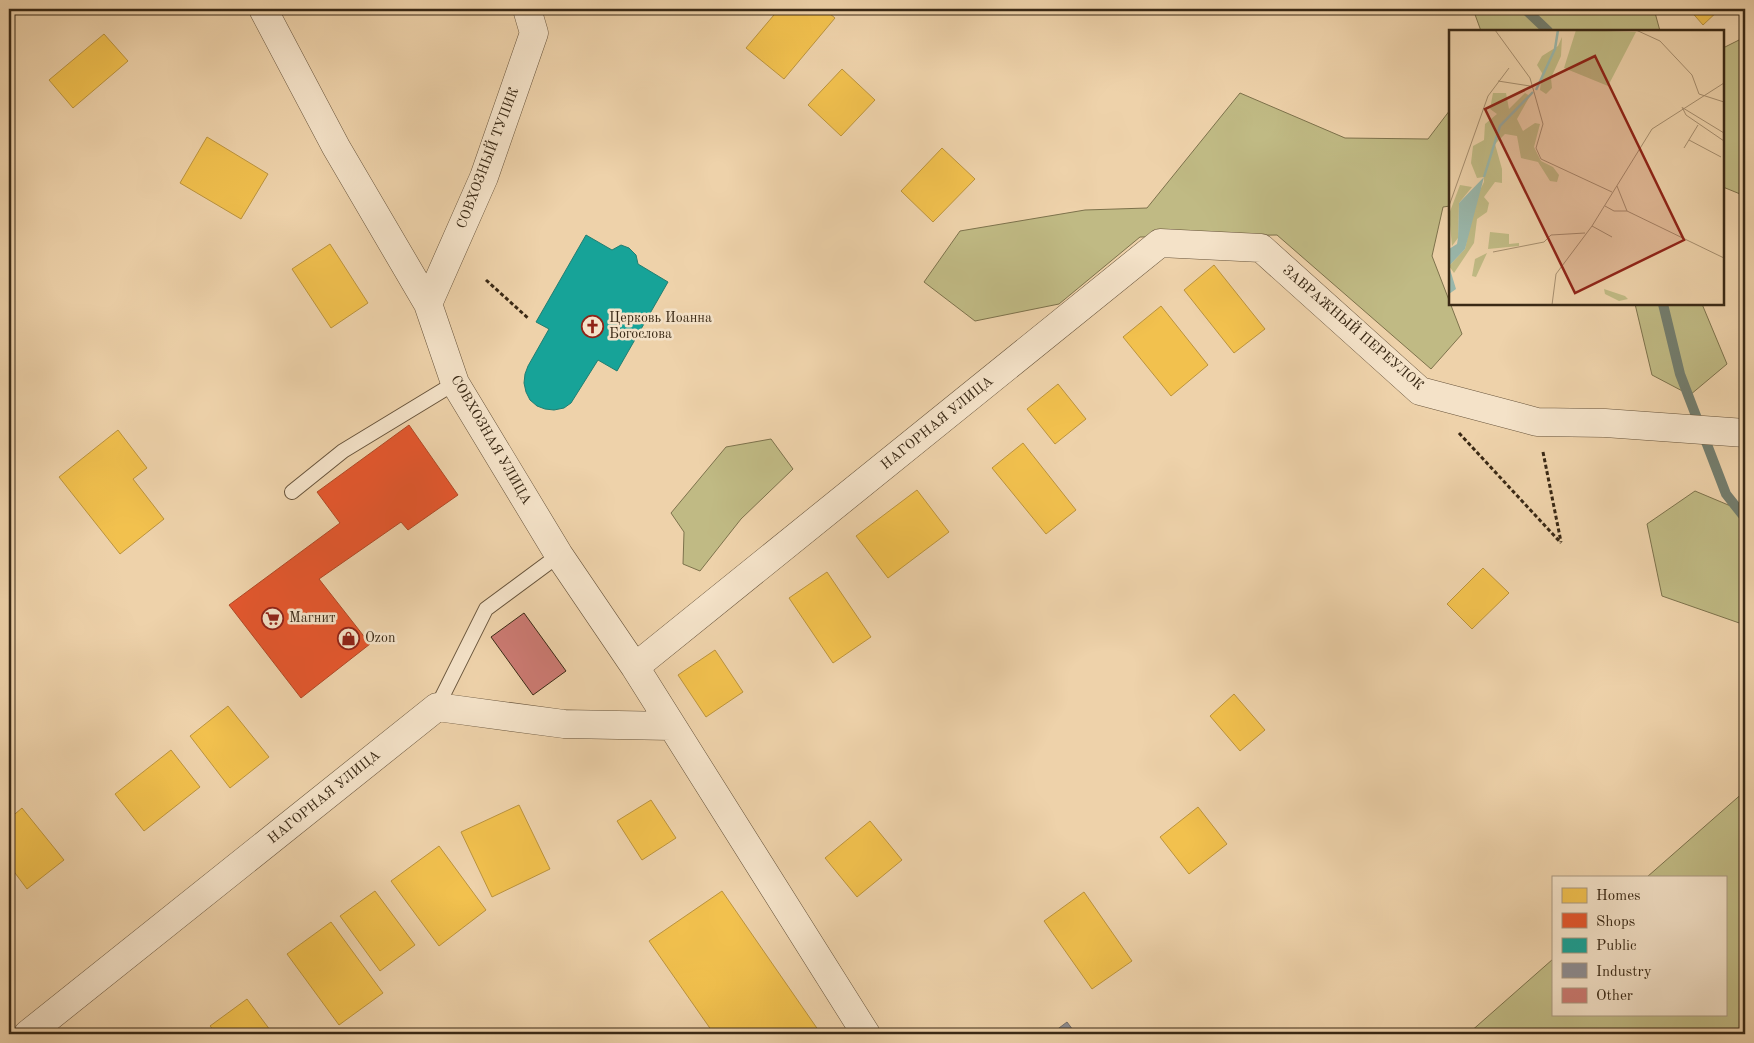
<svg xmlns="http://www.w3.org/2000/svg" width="1754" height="1043" viewBox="0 0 1754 1043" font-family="'Old Standard TT',serif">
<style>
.green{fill:#c0ba84;stroke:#7d724c}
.homes{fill:#f2c14e;stroke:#bb933d}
.shops{fill:#e4572e;stroke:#b14926}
.public{fill:#17a398;stroke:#227e71}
.industry{fill:#8d8d92;stroke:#746f6c}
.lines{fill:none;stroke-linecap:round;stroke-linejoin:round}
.stream{stroke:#737e6f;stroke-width:10}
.building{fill:#cb7a72;stroke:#3a2915}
.lane-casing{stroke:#67533a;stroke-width:16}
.street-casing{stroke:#67533a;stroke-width:29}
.path{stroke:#3a2915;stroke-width:3;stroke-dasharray:4 2.5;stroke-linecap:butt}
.lane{stroke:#f4e2c8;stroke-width:14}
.street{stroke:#f4e2c8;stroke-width:28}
.labels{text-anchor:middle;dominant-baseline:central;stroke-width:5;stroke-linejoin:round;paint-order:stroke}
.street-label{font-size:14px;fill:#3a2915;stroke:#f4e2c8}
.poi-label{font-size:14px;fill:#3a2915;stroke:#f4e2c8;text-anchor:start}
.inset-river{fill:none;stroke:#99b7ab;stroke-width:2.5}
.inset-road{fill:none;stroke:#a68e6e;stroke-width:1}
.view{fill:#8f2418;fill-opacity:0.15;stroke:#8f2418;stroke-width:2.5}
.inset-edge{fill:none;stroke:#3a2915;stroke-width:2.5}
</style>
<rect width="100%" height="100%" fill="#eed2aa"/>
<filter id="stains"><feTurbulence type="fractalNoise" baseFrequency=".004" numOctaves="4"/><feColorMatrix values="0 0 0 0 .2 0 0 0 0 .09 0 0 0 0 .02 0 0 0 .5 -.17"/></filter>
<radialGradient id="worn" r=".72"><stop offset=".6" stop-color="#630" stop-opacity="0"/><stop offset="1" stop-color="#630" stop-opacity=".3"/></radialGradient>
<!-- green -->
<path class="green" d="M1473,9H1654L1660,31H1481Z
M1741,39L1745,44V196L1723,187V48Z
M1240,93L1345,138L1428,139L1450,110V206L1443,207L1432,256L1462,334L1431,369L1277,235L1140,237L1059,304L975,321L924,282L960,231L1085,210L1147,208Z
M1635,304H1702L1727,364L1690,395L1652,375Z
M771,439L793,469L741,519L700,571L683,564L684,532L671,513L726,447Z
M1695,491L1745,512V625L1662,596L1647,524Z
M1745,791V1034H1470L1469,1033L1553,959V1014H1725V877H1647Z"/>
<!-- homes -->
<path class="homes" d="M779,9H824L835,18L784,79L746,48Z
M1689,9H1720L1703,25Z
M104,34L128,61L73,108L49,80Z
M842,69L875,100L841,136L808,105Z
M207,137L268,174L241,219L180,183Z
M942,148L975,179L933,222L901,191Z
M330,244L368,303L331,328L292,269Z
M1214,265L1265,329L1234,353L1184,290Z
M1161,306L1208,365L1171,396L1123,337Z
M1058,384L1086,419L1055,444L1027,409Z
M118,430L147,468L133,479L164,519L120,554L59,477Z
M1023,443L1076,510L1046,534L992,468Z
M917,490L949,532L888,578L856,536Z
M1483,568L1509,593L1472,629L1447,604Z
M827,572L871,637L833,663L789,598Z
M715,650L743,692L706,717L678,675Z
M1234,694L1265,730L1240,751L1210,716Z
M228,706L269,757L230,788L190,736Z
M171,750L200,787L144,831L115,794Z
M651,800L676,838L642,860L617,821Z
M519,805L550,869L492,897L461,832Z
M1198,807L1227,844L1189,874L1160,837Z
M22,808L64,860L27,889L9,865V819Z
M870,821L902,860L857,897L825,858Z
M439,846L486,910L439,946L391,881Z
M375,891L415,945L380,971L340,916Z
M722,891L821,1034H714L649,941Z
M1084,892L1132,961L1092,989L1044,921Z
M331,922L383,993L339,1025L287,954Z
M247,999L273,1034H217L210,1026Z"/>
<!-- shops -->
<path class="shops" d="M409,425L458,495L408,530L401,522L319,579L370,644L301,698L229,605L340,523L317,492Z"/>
<!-- public -->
<path class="public" d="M586,235L612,250L621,245L629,248L636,255L638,264L668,282L617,371L598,360L571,403L564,408L554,410L545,409L537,406L530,400L526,392L524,383L525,374L528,366L549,329L536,322Z"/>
<!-- industry -->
<path class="industry" d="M1067,1022L1076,1034H1051Z"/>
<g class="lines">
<!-- stream -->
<path class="stream" d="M1525,9L1548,31
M1663,304L1680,374L1726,494L1745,518"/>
</g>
<!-- building -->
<path class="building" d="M524,613L566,671L533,695L491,637Z"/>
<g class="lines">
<defs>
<path id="lane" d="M292,492L343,451L455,383
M437,707L486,609L559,555"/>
<path id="street" d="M263,9L336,147L428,304L455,383L559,555L635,667L866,1034
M428,304L484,177L534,33L527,9
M635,667L1160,243L1261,248L1420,391L1537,422L1605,423L1745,433
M28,1034L437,707L564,724L671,726"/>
</defs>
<!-- lane casing -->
<use href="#lane" class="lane-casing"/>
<!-- street casing -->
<use href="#street" class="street-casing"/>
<!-- path -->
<path class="path" d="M486,280L529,319
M1459,433L1561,543
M1543,452L1561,542"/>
<!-- lane -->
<use href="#lane" class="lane"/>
<!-- street -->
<use href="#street" class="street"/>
</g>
<!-- icons -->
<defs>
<symbol id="church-ring" viewBox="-11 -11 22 22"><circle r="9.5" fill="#f4e2c8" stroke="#8f2418" stroke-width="1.5"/><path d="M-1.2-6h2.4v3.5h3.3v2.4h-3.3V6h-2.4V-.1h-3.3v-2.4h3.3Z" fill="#8f2418"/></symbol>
<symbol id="supermarket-ring" viewBox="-11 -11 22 22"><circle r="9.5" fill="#f4e2c8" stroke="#8f2418" stroke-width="1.5"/><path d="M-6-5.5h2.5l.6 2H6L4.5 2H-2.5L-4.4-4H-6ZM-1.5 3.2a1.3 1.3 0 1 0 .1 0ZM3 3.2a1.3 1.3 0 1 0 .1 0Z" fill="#8f2418"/></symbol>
<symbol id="shop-ring" viewBox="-11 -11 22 22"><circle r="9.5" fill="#f4e2c8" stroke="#8f2418" stroke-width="1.5"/><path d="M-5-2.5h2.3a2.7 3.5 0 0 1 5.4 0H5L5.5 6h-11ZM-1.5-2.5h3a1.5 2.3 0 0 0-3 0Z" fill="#8f2418"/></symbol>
</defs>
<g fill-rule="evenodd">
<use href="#church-ring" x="580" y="314" width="25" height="25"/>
<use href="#supermarket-ring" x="260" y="606" width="25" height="25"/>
<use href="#shop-ring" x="336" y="626" width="25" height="25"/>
</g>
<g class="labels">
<!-- street labels -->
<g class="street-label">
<text transform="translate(488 158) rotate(-69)">СОВХОЗНЫЙ ТУПИК</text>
<text transform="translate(1353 328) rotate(41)">ЗАВРАЖНЫЙ ПЕРЕУЛОК</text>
<text transform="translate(937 423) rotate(-39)">НАГОРНАЯ УЛИЦА</text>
<text transform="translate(491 440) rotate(60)">СОВХОЗНАЯ УЛИЦА</text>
<text transform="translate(324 797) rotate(-39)">НАГОРНАЯ УЛИЦА</text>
</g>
<!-- poi labels -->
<g class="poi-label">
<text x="609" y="318">Церковь Иоанна<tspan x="609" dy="16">Богослова</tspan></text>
<text x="289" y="618">Магнит</text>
<text x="365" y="638">Ozon</text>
</g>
</g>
<!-- overview -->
<g transform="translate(1449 30)">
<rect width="275" height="275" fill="#eed2aa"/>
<path d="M127,0L187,2L159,56L115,38ZM113,7L112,26L102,48L103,58L97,64L91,60L93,43L88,35L93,26L109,16ZM44,63H57L60,79L76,63L81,66L68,89L74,101L86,93L91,94L85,117L92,131L104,137L110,145L108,152L101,151L89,132L72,128L68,106L56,104L46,114L53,139V153L46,152L35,167L40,173L38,182L28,189L25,213L5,243L0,236L16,219L27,168L35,152V147L28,148L22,133L24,116L35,110L36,94L48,84L41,79ZM11,155L23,157L10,173L9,208L3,216L0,184ZM41,202L60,204V214L70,213V216L39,219ZM38,223L27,247L23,246L26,229ZM155,259L176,266L179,269L170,271L156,264Z" fill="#c0ba84"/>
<path d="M35,147L16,219L0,236L7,259L0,264V219L8,214L9,208L10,173Z" fill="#99b7ab"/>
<path class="inset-river" d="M87,60L106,19L109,0M35,147L51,96L84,62"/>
<path class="inset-road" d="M46,0L81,48L94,94L87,118L92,129L163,162M187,0L211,11L243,45L250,64L275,72M49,51L81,56M233,77L237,85L275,111M234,78L275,103M240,110L272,127M235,118L249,95M168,156L178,181M0,176L39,66L60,38M156,176L165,181H178L275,228M143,196L163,207M44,222L95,212L102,205L136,203M103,275L107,244L143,196L203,99L275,53"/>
<path class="view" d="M146,26L235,210L126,263L36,79Z"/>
<rect width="275" height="275" class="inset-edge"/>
</g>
<!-- margin -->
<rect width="1754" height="1043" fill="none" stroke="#eed2aa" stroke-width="30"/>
<rect x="10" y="10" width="1734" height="1023" fill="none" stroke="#3a2915" stroke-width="2.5"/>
<rect x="15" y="15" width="1724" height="1013" fill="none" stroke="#3a2915"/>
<!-- legend -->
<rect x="1552" y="876" width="175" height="140" fill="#f4e2c8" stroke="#aa9880"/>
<rect x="1562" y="888" width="25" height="15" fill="#f2c14e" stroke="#aa9880"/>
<text x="1596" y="900" font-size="15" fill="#3a2915">Homes</text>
<rect x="1562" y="913" width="25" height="15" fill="#e4572e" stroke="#aa9880"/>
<text x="1596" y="926" font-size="15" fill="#3a2915">Shops</text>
<rect x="1562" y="938" width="25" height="15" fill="#17a398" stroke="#aa9880"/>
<text x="1596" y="950" font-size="15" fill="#3a2915">Public</text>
<rect x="1562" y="963" width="25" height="15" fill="#8d8d92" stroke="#aa9880"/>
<text x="1596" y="976" font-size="15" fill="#3a2915">Industry</text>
<rect x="1562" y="988" width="25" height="15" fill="#cb7a72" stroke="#aa9880"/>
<text x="1596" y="1000" font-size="15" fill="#3a2915">Other</text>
<rect width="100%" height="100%" filter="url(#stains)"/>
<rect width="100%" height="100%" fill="url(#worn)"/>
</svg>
